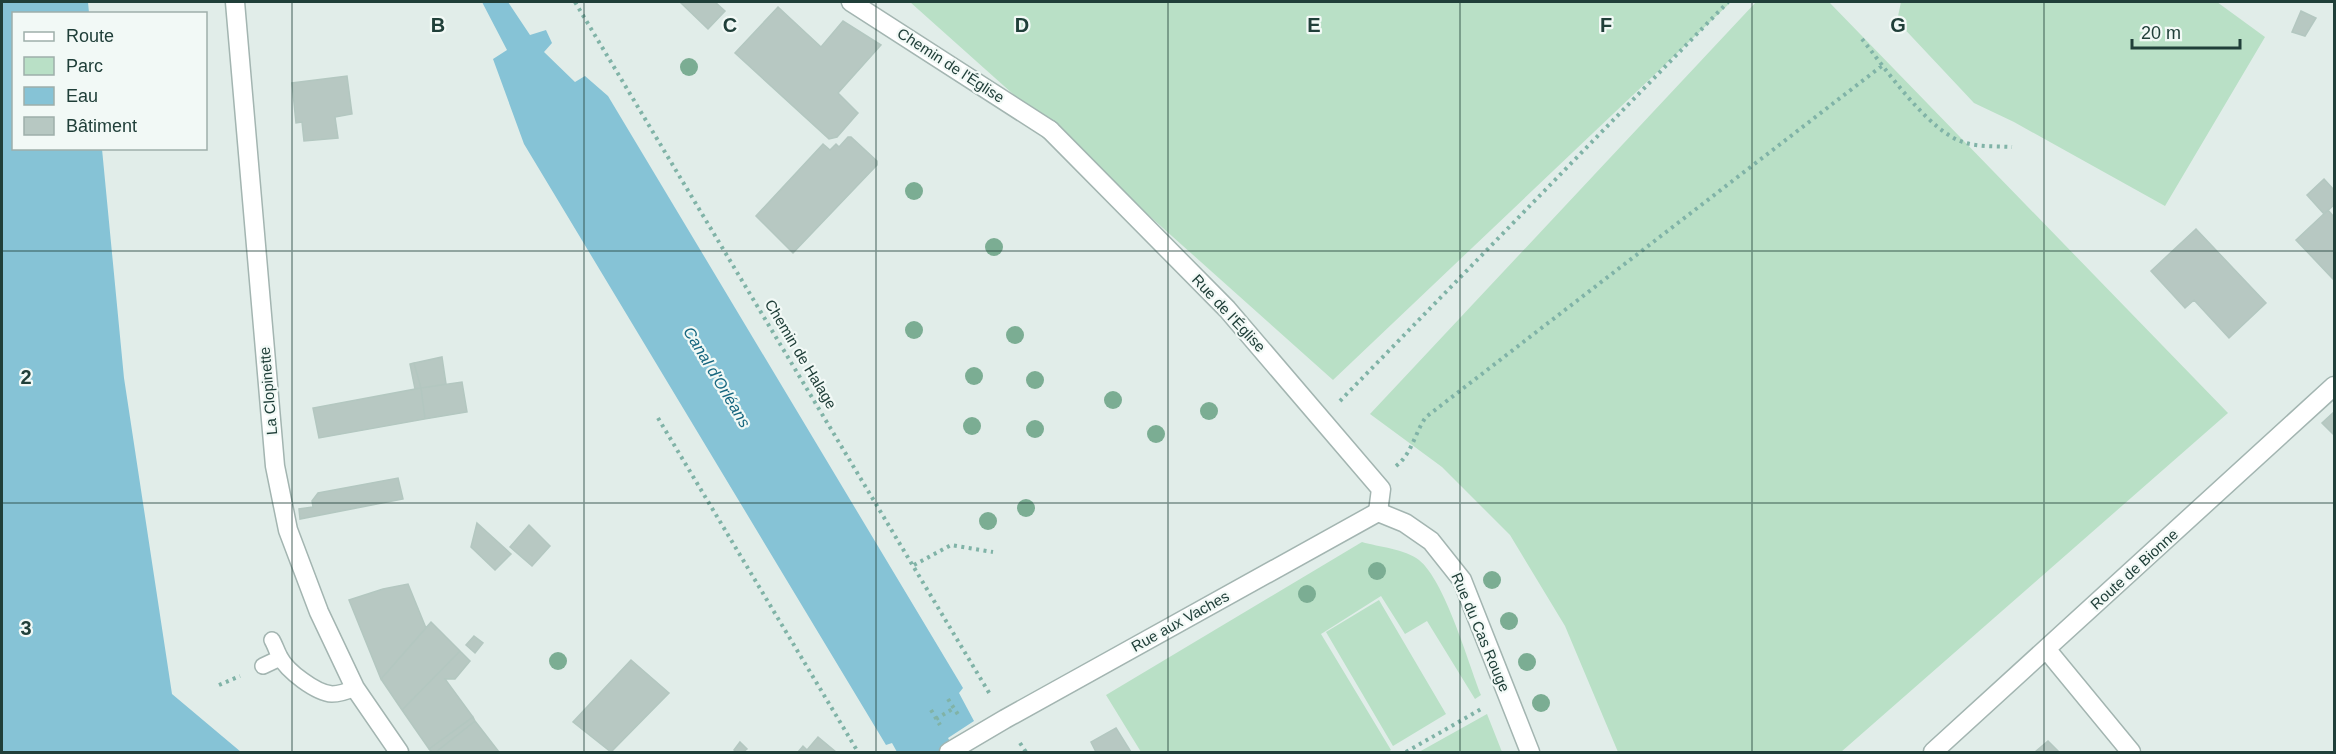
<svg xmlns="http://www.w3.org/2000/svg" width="2336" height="754" viewBox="0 0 2336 754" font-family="Arial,sans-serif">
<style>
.green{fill:#b9e0c6}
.water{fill:#86c3d6}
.building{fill:#b7c8c2;stroke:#b3c7c0;stroke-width:1.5}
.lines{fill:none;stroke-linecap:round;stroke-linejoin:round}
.service-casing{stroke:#a3b5b1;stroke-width:18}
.pedestrian-casing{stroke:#a3b5b1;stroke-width:21}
.minor-casing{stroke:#a3b5b1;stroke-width:21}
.path{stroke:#80b3a7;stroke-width:4;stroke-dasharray:3 4.5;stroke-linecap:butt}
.service{stroke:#fff;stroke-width:15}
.pedestrian{stroke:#fff;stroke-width:18}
.minor{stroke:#fff;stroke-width:18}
.tree{fill:#7bad93}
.grid{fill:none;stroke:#203f39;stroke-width:1.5;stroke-opacity:0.55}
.labels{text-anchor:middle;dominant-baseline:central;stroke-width:4.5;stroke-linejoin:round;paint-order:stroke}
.street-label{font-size:15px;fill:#203f39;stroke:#f2f9f6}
.water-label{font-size:16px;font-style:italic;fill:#16667f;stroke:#f2f9f6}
.grid-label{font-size:20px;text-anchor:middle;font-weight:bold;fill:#203f39;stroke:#f2f9f6;stroke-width:4.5;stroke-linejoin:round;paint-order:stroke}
</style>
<rect width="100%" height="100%" fill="#e1ede9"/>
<!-- green -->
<path class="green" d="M910,2H1731L1333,380Z
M1756,2H1829L2228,413L1841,752H1618L1565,626L1510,535L1442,467L1370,414Z
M1901,2H2217L2265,37L2165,206L2014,122L1974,103L1897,21Z
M1362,542C1379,547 1405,549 1419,560C1445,581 1468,662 1481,695L1475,699L1427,621L1405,634L1381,596L1321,634L1391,750L1388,752H1141L1106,695Z
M1379,600L1446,714L1393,746L1326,632Z
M1487,714L1502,752H1419Z"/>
<!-- water -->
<path class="water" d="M2,2H88L89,13L14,14V148L102,149L124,378L172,694L241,752H2Z
M482,2H508L530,35L546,30L552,43L544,52L575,82L585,76L608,96L963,688L959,693L974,721L948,738L956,752H897L892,743L886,745L524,144L493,59L507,50Z"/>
<!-- building -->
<path class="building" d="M680,2H715L725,11L708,29Z
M778,7L821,47L843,21L881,45L838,93L858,113L837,137L829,139L735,53Z
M2301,11L2316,18L2305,36L2292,32Z
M347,76L352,114L335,117L338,138L304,141L302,122L296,123L292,83Z
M848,137H851L877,161V165L793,253L756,216L823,144L830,150L836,144L839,147Z
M2324,179L2334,190V205L2324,214L2307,195Z
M2328,210L2334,217V280L2296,240Z
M2196,229L2266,303L2229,338L2194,300L2185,308L2151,271Z
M442,357L446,384L421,388L414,363Z
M414,363L421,388L415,389L410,364Z
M462,382L467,412L425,419L421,388Z
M421,388L425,419L319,438L313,408Z
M2334,412V435L2322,423Z
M398,478L403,499L300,519L299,509L313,507L312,501L318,493Z
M477,523L511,554L495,570L471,547Z
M529,525L550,546L532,566L510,547Z
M408,584L426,628L381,679L349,600L383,589Z
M431,622L460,651L402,710L381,679Z
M474,636L483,643L475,653L466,645Z
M460,651L470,661L455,679H445L473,717L429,749L402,710Z
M631,660L669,693L611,752L573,722Z
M473,717L475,721L436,752H432L429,749Z
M475,721L499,752H436Z
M1116,728L1131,752H1096L1091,742Z
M818,737L836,752H798L803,746L807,750Z
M2048,741L2059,752H2035Z
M740,742L747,749L743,752H736L734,750Z"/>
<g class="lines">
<defs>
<path id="service" d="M272,640C275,645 277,652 280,657C287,671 316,693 332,694C340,694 348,691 355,688
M263,666L280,658"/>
<path id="pedestrian" d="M1050,130L1227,309L1381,489L1378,512"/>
<path id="minor" d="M235,2L275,466L288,530L319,612L355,688L399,752
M851,2L1050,130
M2047,650L2131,752
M949,752L1005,719L1378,512L1405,523L1431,541L1462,580L1530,752
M1933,752L2334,386"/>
</defs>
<!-- service casing -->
<use href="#service" class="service-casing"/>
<!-- pedestrian casing -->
<use href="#pedestrian" class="pedestrian-casing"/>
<!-- minor casing -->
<use href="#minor" class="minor-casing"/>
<!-- path -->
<path class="path" d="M575,2L991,696
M1862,39C1885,68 1930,134 1966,143C1980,147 1997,146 2012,147
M1340,401L1728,2
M658,418L858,752
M1396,466C1412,454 1415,432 1426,417L1883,65
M914,565L951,545L993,552
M219,685L240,676
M948,699L959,716
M931,710L940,725
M936,719L954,708
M1020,743L1026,752
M1406,752L1483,708"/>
<!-- service -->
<use href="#service" class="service"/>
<!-- pedestrian -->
<use href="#pedestrian" class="pedestrian"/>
<!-- minor -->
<use href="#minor" class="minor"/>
</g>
<!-- trees -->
<g class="tree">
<circle cx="689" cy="67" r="9"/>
<circle cx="914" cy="191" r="9"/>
<circle cx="994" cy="247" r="9"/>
<circle cx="914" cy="330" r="9"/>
<circle cx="1015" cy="335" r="9"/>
<circle cx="974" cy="376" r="9"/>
<circle cx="1035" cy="380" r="9"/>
<circle cx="1113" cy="400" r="9"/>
<circle cx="1209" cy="411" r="9"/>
<circle cx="972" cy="426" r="9"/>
<circle cx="1035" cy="429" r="9"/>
<circle cx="1156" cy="434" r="9"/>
<circle cx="1026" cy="508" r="9"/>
<circle cx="988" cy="521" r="9"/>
<circle cx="1377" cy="571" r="9"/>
<circle cx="1492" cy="580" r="9"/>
<circle cx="1307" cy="594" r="9"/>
<circle cx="1509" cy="621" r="9"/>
<circle cx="558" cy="661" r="9"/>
<circle cx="1527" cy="662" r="9"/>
<circle cx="1541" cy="703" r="9"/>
</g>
<!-- grid -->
<path class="grid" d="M292,2V752M584,2V752M876,2V752M1168,2V752M1460,2V752M1752,2V752M2044,2V752M2,251H2334M2,503H2334"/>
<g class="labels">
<!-- street labels -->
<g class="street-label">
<text transform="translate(951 65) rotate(33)">Chemin de l'Église</text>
<text transform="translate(1229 313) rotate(47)">Rue de l'Église</text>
<text transform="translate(801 354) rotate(59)">Chemin de Halage</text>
<text transform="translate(268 391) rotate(-95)">La Clopinette</text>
<text transform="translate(2134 569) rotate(-42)">Route de Bionne</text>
<text transform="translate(1180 621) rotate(-29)">Rue aux Vaches</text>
<text transform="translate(1481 632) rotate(67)">Rue du Cas Rouge</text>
</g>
<!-- water labels -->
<g class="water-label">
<text transform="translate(717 377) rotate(59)">Canal d'Orléans</text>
</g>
</g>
<g class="grid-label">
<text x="438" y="32">B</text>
<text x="730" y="32">C</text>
<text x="1022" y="32">D</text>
<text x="1314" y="32">E</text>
<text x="1606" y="32">F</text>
<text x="1898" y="32">G</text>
<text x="26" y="384">2</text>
<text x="26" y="635">3</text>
</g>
<!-- border -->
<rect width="2336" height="754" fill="none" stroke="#203f39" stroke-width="6"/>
<!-- legend -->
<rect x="12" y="12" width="195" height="138" fill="#f2f9f6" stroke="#9eafaa" stroke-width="1.5"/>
<rect x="24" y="32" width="30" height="9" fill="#ffffff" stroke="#9eafaa" stroke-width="1.5"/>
<text x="66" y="42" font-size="18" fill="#203f39">Route</text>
<rect x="24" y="57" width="30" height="18" fill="#b9e0c6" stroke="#9eafaa" stroke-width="1.5"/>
<text x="66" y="72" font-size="18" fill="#203f39">Parc</text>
<rect x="24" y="87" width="30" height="18" fill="#86c3d6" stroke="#9eafaa" stroke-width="1.5"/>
<text x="66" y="102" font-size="18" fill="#203f39">Eau</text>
<rect x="24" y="117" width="30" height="18" fill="#b7c8c2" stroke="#9eafaa" stroke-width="1.5"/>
<text x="66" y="132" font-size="18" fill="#203f39">Bâtiment</text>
<!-- scale -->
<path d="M2132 39v9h108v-9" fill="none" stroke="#203f39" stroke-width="3"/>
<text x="2141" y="39" font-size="18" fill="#203f39" stroke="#f2f9f6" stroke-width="4.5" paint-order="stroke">20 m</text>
</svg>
